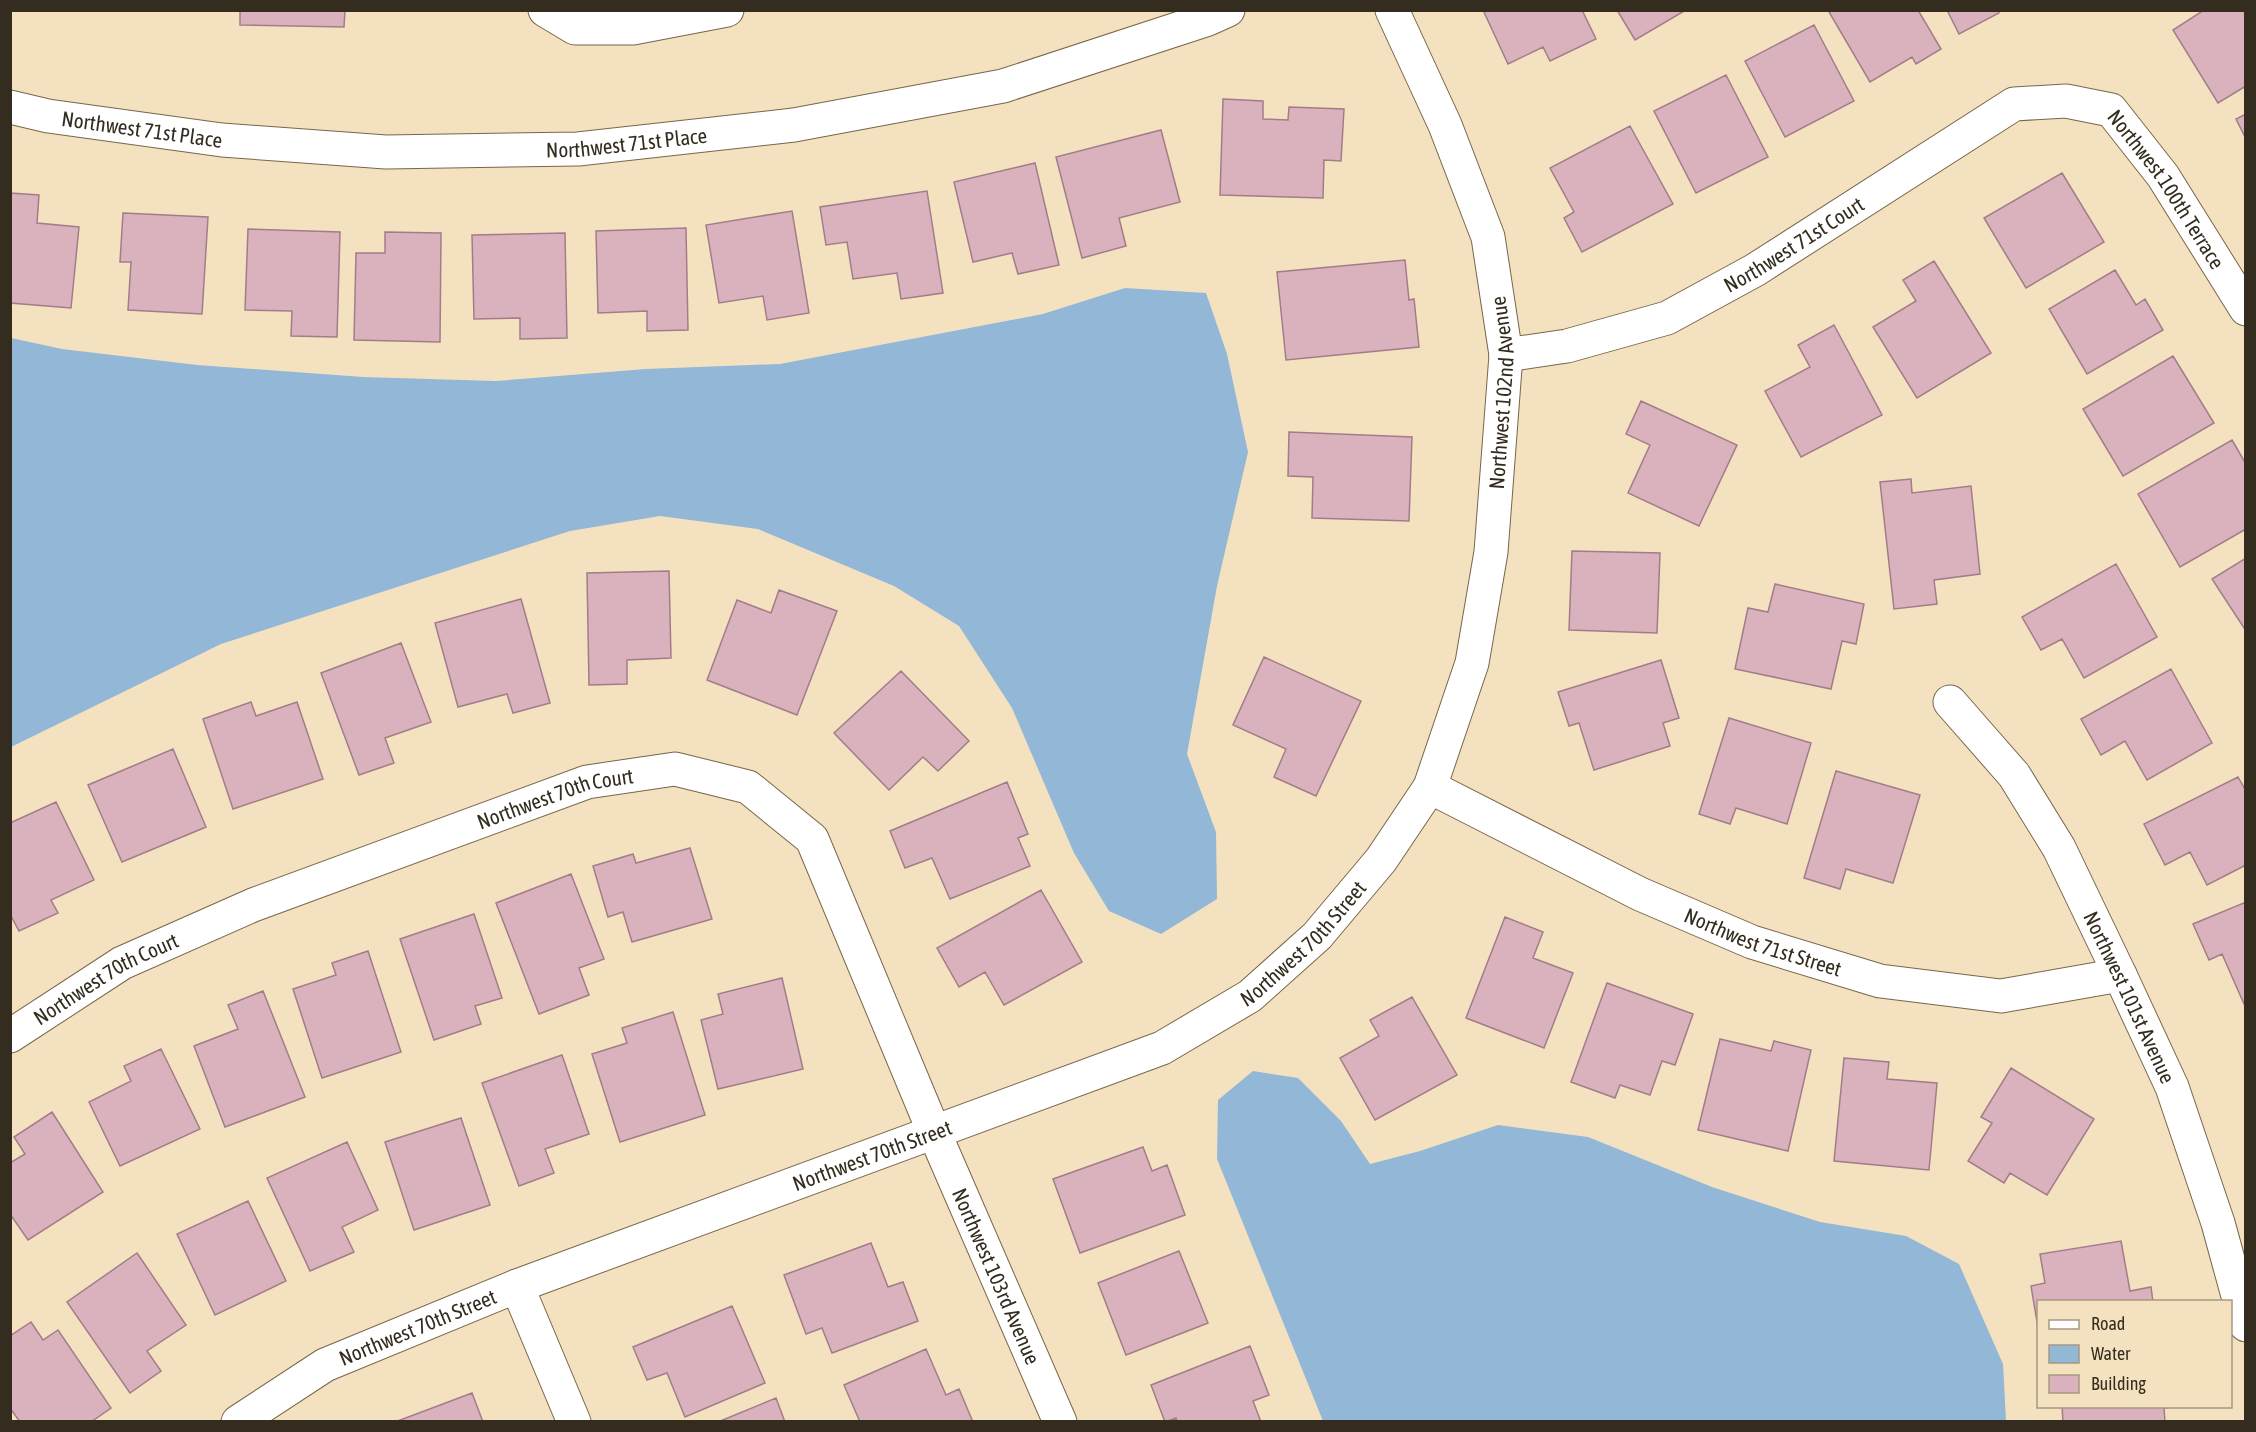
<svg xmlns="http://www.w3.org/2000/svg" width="2256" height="1432" viewBox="0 0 2256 1432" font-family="'Asap Condensed',sans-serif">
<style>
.water{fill:#92b7d7}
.building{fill:#d9b2bd;stroke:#a27d88;stroke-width:1.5}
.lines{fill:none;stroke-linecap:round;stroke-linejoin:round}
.minor-casing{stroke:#78664a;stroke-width:35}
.minor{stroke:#fff;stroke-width:33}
.labels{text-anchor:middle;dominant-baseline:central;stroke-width:4.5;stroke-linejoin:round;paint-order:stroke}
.street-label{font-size:21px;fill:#332c1f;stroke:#f4e1c0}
</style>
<rect width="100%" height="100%" fill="#f4e1c0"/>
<!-- water -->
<path class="water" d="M1125,288L1206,293L1227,354L1248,452L1217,586L1187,754L1216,832L1217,899L1161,934L1109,911L1074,853L1012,708L959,626L894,586L758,529L660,516L570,531L221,644L11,747V338L62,349L197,365L363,377L496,381L646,369L780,364L1043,314Z
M1253,1071L1298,1078L1341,1121L1370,1164L1420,1151L1498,1125L1588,1137L1712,1187L1820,1222L1906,1236L1959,1264L2003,1364L2006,1421H1323L1217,1159L1218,1100Z"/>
<!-- building -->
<path class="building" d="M240,10H345L344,27L240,25Z
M1483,10H1582L1596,39L1550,61L1543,47L1508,64Z
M1617,10H1686L1635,40Z
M1830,10H1918L1941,49L1916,64L1912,57L1870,82L1829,12Z
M1947,10H1998L1999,13L1959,34Z
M2204,10H2246V86L2218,103L2173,30Z
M1814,25L1854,101L1785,137L1745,61Z
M1726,75L1768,157L1696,193L1654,111Z
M1223,99L1263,101V119L1288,120L1289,107L1344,109L1341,161L1324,160L1323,198L1220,195Z
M2246,114V139L2236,119Z
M1630,126L1673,204L1582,252L1564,218L1574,212L1550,168Z
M1161,130L1180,202L1119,218L1126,246L1082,258L1056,157Z
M1035,163L1059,265L1018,274L1012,253L973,262L954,182Z
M2062,173L2104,242L2026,288L1984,218Z
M927,191L943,293L901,299L897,273L853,279L847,242L826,245L820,207Z
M10,193L39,195L37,223L79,227L71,308L10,303Z
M792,211L809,313L767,320L763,296L719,303L706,225Z
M123,213L208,217L202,314L128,310L131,262H120Z
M686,228L688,330L647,331V311L598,313L596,231Z
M248,229L340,232L337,337L291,336L292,311L245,310Z
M385,232L441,233L440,342L354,340L356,253H385Z
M565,233L567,338L520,339V318L474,319L472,235Z
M1405,260L1409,300L1414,299L1419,347L1286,360L1277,272Z
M1934,261L1991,353L1917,398L1873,327L1916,301L1903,280Z
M2115,270L2136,305L2145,299L2163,330L2087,374L2049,309Z
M1834,325L1882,415L1801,457L1765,391L1810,367L1798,345Z
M2173,356L2214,423L2123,476L2083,409Z
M1641,401L1737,445L1699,526L1628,493L1650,445L1626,434Z
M1289,432L1412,437L1409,521L1312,518L1313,477L1288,476Z
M2232,440L2246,464V529L2180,567L2138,494Z
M1911,479L1912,493L1971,486L1980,574L1934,580L1937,604L1894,609L1880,482Z
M1572,551L1660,553L1657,633L1569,630Z
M2246,558V631L2212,579Z
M2116,564L2157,637L2084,678L2062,639L2041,650L2022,617Z
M669,571L671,658L627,660V684L589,685L587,573Z
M1775,584L1864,604L1856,644L1842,641L1831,689L1735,669L1748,608L1768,612Z
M779,590L837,611L797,715L707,680L737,600L771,613Z
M521,599L550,703L513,713L507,694L458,707L435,623Z
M401,643L431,722L385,738L394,763L359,775L321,673Z
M1264,657L1361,701L1316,796L1274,777L1286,749L1233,725Z
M1661,660L1679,718L1663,723L1670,746L1594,770L1579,723L1569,726L1558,692Z
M2171,669L2212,743L2147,780L2125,741L2101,755L2081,719Z
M901,671L969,741L938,771L923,757L889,790L834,733Z
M251,702L256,716L297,702L323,779L233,809L203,719Z
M1729,718L1811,743L1787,824L1736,808L1730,824L1699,814Z
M173,749L206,827L122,862L88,785Z
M1836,771L1920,795L1893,883L1846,869L1840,889L1804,878Z
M2238,777L2246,791V865L2207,885L2190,852L2165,865L2144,824Z
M1007,782L1028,834L1018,838L1030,866L950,899L932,858L905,868L890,831Z
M56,802L94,880L51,900L58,913L19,931L10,914V823Z
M690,848L712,919L632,942L623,912L608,917L593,866L633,854L636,863Z
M571,874L604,959L579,968L589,995L539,1014L496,903Z
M1041,890L1082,962L1004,1005L985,972L959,987L937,948Z
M2246,902V1003L2244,1004L2222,954L2209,960L2193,924Z
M474,914L502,998L475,1006L481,1024L434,1040L400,939Z
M1505,917L1543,932L1533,958L1573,973L1544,1048L1466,1018Z
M368,951L401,1052L322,1078L293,989L336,975L332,963Z
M782,978L803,1069L718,1089L701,1020L723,1014L718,994Z
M1607,983L1693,1014L1675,1065L1662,1061L1650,1095L1620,1085L1615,1098L1571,1082Z
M263,991L305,1097L225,1127L194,1046L238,1029L228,1005Z
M1412,997L1457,1075L1375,1120L1340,1058L1379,1036L1370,1020Z
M673,1012L705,1115L620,1142L592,1054L627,1043L622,1028Z
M1720,1039L1771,1051L1774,1041L1811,1050L1788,1151L1698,1130Z
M161,1049L200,1129L120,1166L89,1102L131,1081L124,1066Z
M562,1055L589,1134L545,1149L554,1173L519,1186L482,1083Z
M1844,1058L1889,1062L1887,1079L1937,1083L1929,1170L1834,1161Z
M2011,1068L2094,1119L2047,1195L2010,1173L2004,1183L1968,1161L1992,1123L1981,1117Z
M52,1112L103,1192L28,1240L10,1214V1163L25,1154L14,1137Z
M461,1118L490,1205L414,1230L385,1142Z
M347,1142L378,1210L342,1227L354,1252L310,1271L267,1178Z
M1143,1147L1152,1171L1167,1165L1185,1215L1080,1253L1053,1179Z
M248,1201L286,1281L215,1315L177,1234Z
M2121,1241L2130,1291L2151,1287L2153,1302H2038V1328L2031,1286L2045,1283L2040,1254Z
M871,1243L888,1287L903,1282L918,1321L832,1353L822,1328L806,1334L784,1275Z
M1179,1251L1208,1323L1126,1355L1098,1283Z
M137,1253L186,1325L147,1351L161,1371L130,1393L67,1302Z
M732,1306L765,1383L685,1417L667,1373L647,1380L633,1347Z
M31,1322L43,1340L58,1330L111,1408L91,1422H20L10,1408V1336Z
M1250,1346L1269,1395L1253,1401L1261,1422H1177L1176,1418L1165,1422L1151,1385Z
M926,1349L946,1395L959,1389L973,1422H860L844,1385Z
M472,1393L483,1422H395Z
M776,1398L785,1422H718Z
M2062,1406H2174V1407L2164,1408L2165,1422H2063Z"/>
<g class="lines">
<defs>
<g id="minor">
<path d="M545,10L575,28H633L727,10"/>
<path id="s1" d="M10,107L48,116L222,140L386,152L578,149L794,125L1003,86L1208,19L1228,10"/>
<path id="s2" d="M1506,355L1567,346L1667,318L1755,270L2014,104L2066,101L2111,110L2163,176L2246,309"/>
<path id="s3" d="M1950,702L2014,775L2059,848L2120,975L2172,1087L2218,1223L2246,1325"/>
<path id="s4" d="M1430,787L1640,894L1752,942L1880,981L2001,996L2120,975"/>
<path id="s5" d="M10,1036L122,963L253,905L587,782L675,769L748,787L812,839L934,1132L1060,1422"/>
<path d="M517,1286L574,1422"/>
<path id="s6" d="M238,1422L325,1365L517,1286L1162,1048L1250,996L1317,936L1381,860L1430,787L1472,663L1491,552L1506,355L1488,237L1445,125L1392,10"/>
</g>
</defs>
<!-- minor casing -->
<use href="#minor" class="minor-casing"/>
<!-- minor -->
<use href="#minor" class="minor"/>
</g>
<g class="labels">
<!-- street labels -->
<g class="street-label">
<text stroke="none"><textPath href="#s1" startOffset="134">Northwest 71st Place</textPath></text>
<text stroke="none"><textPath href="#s1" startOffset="620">Northwest 71st Place</textPath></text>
<text stroke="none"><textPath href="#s2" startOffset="768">Northwest 100th Terrace</textPath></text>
<text stroke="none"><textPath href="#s2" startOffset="312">Northwest 71st Court</textPath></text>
<text stroke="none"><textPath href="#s6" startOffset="1782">Northwest 102nd Avenue</textPath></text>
<text stroke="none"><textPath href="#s5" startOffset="598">Northwest 70th Court</textPath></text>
<text stroke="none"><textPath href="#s4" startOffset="368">Northwest 71st Street</textPath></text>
<text stroke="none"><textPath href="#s6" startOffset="1176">Northwest 70th Street</textPath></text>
<text stroke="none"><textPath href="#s5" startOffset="112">Northwest 70th Court</textPath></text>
<text stroke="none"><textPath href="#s3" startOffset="348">Northwest 101st Avenue</textPath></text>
<text stroke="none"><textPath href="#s6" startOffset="690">Northwest 70th Street</textPath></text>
<text stroke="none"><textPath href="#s5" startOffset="1354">Northwest 103rd Avenue</textPath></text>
<text stroke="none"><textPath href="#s6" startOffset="204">Northwest 70th Street</textPath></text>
</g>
</g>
<!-- border -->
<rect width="2256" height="1432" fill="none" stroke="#332c1f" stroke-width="24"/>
<!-- legend -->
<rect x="2037" y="1300" width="195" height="108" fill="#f4e1c0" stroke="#a79980" stroke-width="1.5"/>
<rect x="2049" y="1320" width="30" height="9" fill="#ffffff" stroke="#a79980" stroke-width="1.5"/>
<text x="2091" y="1330" font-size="18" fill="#332c1f">Road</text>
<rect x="2049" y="1345" width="30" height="18" fill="#92b7d7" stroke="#a79980" stroke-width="1.5"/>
<text x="2091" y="1360" font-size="18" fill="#332c1f">Water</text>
<rect x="2049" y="1375" width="30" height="18" fill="#d9b2bd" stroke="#a79980" stroke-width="1.5"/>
<text x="2091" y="1390" font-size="18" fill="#332c1f">Building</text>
</svg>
